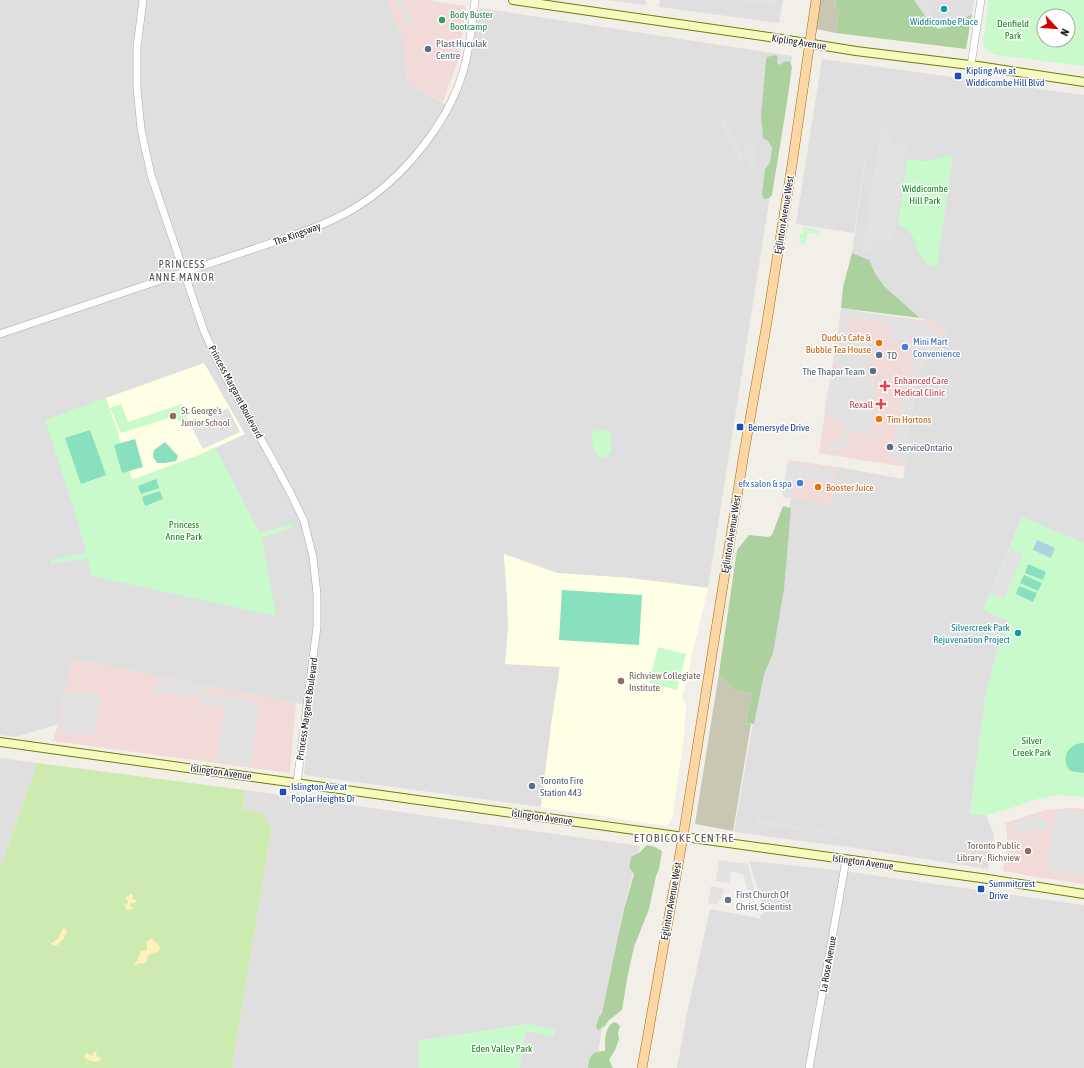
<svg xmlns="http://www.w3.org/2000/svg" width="1084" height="1068" viewBox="0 0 1084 1068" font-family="'Asap Condensed',sans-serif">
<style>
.residential{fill:#e0dfdf}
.commercial{fill:#f2dad9}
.education{fill:#ffffe5}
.construction{fill:#c7c7b4}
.grass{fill:#cdebb0}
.forest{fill:#add19e}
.sand{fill:#fff1ba}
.park{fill:#c8facc;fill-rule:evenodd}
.pitch{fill:#88e0be}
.parking{fill:#e2e2e2}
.water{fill:#aad3df}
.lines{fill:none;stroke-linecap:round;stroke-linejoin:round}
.tertiary-casing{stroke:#a9a9a9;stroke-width:8}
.secondary-casing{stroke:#707d05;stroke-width:10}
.primary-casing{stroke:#a06b00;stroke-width:10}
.tertiary{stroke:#fff;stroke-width:7}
.secondary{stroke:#f7fabf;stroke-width:8}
.primary{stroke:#fcd6a4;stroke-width:9}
.culture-dot{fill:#0f9aa8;stroke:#fff;stroke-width:1.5}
.leisure-dot{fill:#2e9e5b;stroke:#fff;stroke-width:1.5}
.service-dot{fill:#5c6f8a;stroke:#fff;stroke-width:1.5}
.transit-dot{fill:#1a4fb4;stroke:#fff;stroke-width:1.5}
.food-dot{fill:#e8710a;stroke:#fff;stroke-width:1.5}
.shop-dot{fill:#3f7fe0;stroke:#fff;stroke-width:1.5}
.health-dot{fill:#e0444e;stroke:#fff;stroke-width:1.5}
.education-dot{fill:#8d6e63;stroke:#fff;stroke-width:1.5}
.worship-dot{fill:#6b7280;stroke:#fff;stroke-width:1.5}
.labels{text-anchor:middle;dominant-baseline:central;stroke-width:3;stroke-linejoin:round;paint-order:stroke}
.leisure-label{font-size:10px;fill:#27864d;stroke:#fff;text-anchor:start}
.culture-label{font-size:10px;fill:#0d838f;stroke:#fff}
.park-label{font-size:10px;fill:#0c8416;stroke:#fff}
.street-label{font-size:10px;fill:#222;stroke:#fff}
.service-label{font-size:10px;fill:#4e5e75;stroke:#fff;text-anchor:start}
.transit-label{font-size:10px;fill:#164399;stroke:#fff;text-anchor:start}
.food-label{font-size:10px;fill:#c56008;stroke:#fff;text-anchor:start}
.shop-label{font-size:10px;fill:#366cbe;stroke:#fff;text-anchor:start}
.health-label{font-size:10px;fill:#be3a42;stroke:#fff;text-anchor:start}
.education-label{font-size:10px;fill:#785e54;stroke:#fff;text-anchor:start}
.worship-label{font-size:10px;fill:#5b616d;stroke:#fff;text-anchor:start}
.neighbourhood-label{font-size:11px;letter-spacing:1px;fill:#555;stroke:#fff}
.quarter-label{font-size:12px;letter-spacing:1px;fill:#555;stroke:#fff}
</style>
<rect width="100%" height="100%" fill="#f2efe9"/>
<!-- residential -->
<path class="residential" d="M0,0H386L403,38L408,84L453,108L467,72L480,8L792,56L708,588L630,578L557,573L504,554L507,596L508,628L560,666L552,719L541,807L304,775L311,706L72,659L58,724L16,737L0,735Z
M607,0H646L645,5Z
M660,0H783L779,23L659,7Z
M914,0H974L972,14L950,26L938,29L929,22Z
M822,59L1084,95V543L1022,518L983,609L1008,621L998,647L985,699L970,814L986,815L994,835L988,869L855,848L734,832L784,544L791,498L831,504L837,467L903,479L905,467L916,378L946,330L931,321L920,318L884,286L875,273L869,260L852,253L870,128L854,233L796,224Z
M0,758L37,763L0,869Z
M245,790L640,846L623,910L595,1068H519L526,1031L553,1036L555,1031L528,1024L418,1041L419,1068H232L272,826L268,824L262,813L243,809Z
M749,861L836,870L1084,905V1068H677L687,1013L710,909L753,917L759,919L761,915L766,911L758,895V890Z"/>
<!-- commercial -->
<path class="commercial" d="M386,0H427L466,6L459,58L443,102L408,84L403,38Z
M841,310L931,321L946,329L916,378L905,467L819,453Z
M789,460L837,467L831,505L783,497Z
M72,659L296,703L290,773L53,741L58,724Z
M1071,808L1084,809V884L1030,876L1022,874L1003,871L1007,844V835L1005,823L1045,810Z"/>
<!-- education -->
<path class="education" d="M204,363L245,434L202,454L132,480L106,398Z
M504,554L557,573L630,578L708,588L682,697L686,705L684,737L672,819L667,826L541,807L552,719L560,667L505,664L508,628L507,596Z"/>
<!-- construction -->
<path class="construction" d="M820,0H836L835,8L839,9L836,33L816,29Z
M719,673L733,690L752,693L746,723L751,724L733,831L695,824Z"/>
<!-- grass -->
<path class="grass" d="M37,763L245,790L243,809L262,813L268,824L272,826L232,1068H0V869Z"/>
<!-- forest -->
<path class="forest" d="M836,0H914L929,22L938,29L950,26L972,14L966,49L836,33L839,9H835Z
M775,55L778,57L777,63L779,65L786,61L790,62L792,67L786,109L772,195L769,198L764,199L762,194L765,169L770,163L772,147L767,140L763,138L761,115L766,61L767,57Z
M852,253L869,260L875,273L884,286L920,318L841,308L843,287Z
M783,506L791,508L784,589L773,653L764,674L754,724L746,723L752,693L733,690L719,673L737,550L749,535L768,537L772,535Z
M647,845L655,847L662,851L659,869L656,876L649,909L634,947L628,974L622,1010L609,1020L605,1026L598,1030L596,1027L599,1017L602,1013L624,909L634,874L629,867L631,857L639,853Z
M614,1022L617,1023L620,1026L618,1033L619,1039L615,1050L609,1060L613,1068H588C590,1055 592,1051 605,1051C605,1040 604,1028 614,1022Z"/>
<!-- sand -->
<path class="sand" d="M130,894H132L133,896L132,899H135L136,902L135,903H131L130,904V906L133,907V909L129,910L126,909L124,905L128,903V901L126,899V896L128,897Z
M64,928L67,931V934L64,936V939L57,945L53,946L51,943L54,942L55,940L58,939L62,930Z
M152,939L159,945L160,949L158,952C155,953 151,952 149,955C145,959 150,961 142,964L140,963L134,965V963L137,961L141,951L147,950V942L149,940Z
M96,1051L97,1052L96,1056L101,1058L100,1061C95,1063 87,1061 84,1057L85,1054L87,1053L92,1056L94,1052Z"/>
<!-- park -->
<path class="park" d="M989,0H1084V66L997,55C990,53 983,49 983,41ZM1044,16H1068V40H1044Z
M953,154L937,267C934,266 931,266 928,264C912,253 921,233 898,225L907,159L924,161H930Z
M803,227L819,230L818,234L808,232L805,244L799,243L800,234H803L804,231H802Z
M106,398L113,419L119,434L118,435L132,480L202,454L215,447L260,533L292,524L294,527L262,538L276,616L92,576L87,558L51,564V560L86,553L75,512L45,420Z
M121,404L128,422L182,404L190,427L172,417L121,433L110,408Z
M602,430L611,431C611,439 613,448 609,455C593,465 592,441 592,432Z
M1022,517L1084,543V797L1060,795L1037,799L1005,810L986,815H970L985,699L998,647L1008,621L983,610Z
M658,647L686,654L677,690L649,683Z
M528,1024L555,1030L554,1036L526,1031L519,1068H419L418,1041Z"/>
<!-- pitch -->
<path class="pitch" d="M90,430L106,475L81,484L65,438Z
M135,439L143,467L122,473L114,445Z
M165,442L178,456L176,461L165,463H157L153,457L154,450Z
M156,479L159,488L141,494L138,486Z
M160,491L163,499L145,506L142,497Z
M1028,564L1046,572L1043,580L1025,573Z
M1024,575L1042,583L1038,591L1020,583Z
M1019,586L1037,593L1033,602L1016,594Z
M562,590L642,595L639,645L559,640Z
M1082,743H1084V773C1080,772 1074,772 1071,771C1069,770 1068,768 1067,766C1062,754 1071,744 1082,743Z"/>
<!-- parking -->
<path class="parking" d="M396,0H401L402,3L404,2L414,24L410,27Z
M740,0H776L775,7Z
M916,0H926L935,12L929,17Z
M725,119L744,157L739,161L720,124Z
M881,127L888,128L887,139L892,140V144L907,146L893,242L873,239L871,253L862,252Z
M745,144L755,145L754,167L749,166V159H744Z
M842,308L931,324L930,330L938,332L936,334L940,337L915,375L906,462L890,459L907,374H910L915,355L923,340L908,335L907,343L891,340L893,325L851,317L847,337L873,342L867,377L874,379L876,381L869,429L874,430L873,435L849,431L846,448L840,447L839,451L829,450L830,439L842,441L845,422L829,419V414L824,413L831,374L836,375L838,365L833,364Z
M228,408L240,432L203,449L191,426Z
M788,462L832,470V474L833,475L831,484L796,478L793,497L782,495Z
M1010,549L1023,554L1004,599L990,594Z
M157,678L206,685L205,694L252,700L251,703H260L250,766L217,761L224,706H201L202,696L154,693Z
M67,692L101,695L94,736L58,732Z
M1056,810H1066L1084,813V876L1047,871Z
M1038,814L1040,819L1049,820L1047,831L1034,829L1030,819L1031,831L1013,834L1011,824Z
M754,818L797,826L799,830L756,823Z
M813,829L850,834V837L813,831Z
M719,860L748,864L756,896L750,898L743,874L731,871L729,883L716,881Z
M711,886L724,889L721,901L719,900L718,905L708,903Z"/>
<!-- water -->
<path class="water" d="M1037,540L1055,548L1051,558L1033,550Z"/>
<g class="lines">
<defs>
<path id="tertiary" d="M143,0L137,47V88L141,129L151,175L204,331L216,357L226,378L270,455L291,494L304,521L313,557L317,594V627L297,783
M971,65L981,0
M0,334L289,237C311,229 333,221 353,209C401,181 447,125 463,72C470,49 472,24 475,0
M809,1068L846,860"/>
<path id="secondary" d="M513,0L769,37L856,51L978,66L1084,82
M0,742L988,879L1084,894"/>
<path id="primary" d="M642,1068L683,837L744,453L766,328L792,165L816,0"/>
</defs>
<!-- tertiary casing -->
<use href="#tertiary" class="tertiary-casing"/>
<!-- secondary casing -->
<use href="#secondary" class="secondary-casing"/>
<!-- primary casing -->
<use href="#primary" class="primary-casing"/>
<!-- tertiary -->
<use href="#tertiary" class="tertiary"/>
<!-- secondary -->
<use href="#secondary" class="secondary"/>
<!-- primary -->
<use href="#primary" class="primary"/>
</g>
<!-- markers -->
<g class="culture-dot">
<circle cx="944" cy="9" r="4"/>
<circle cx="1018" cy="633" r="4"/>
</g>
<circle class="leisure-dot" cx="442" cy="20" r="4"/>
<g class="service-dot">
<circle cx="428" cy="49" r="4"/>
<circle cx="879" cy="355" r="4"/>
<circle cx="873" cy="371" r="4"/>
<circle cx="890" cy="447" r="4"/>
<circle cx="532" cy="786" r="4"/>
</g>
<g class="transit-dot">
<rect x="954" y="72" width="8" height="8" rx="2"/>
<rect x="736" y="423" width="8" height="8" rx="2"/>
<rect x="279" y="788" width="8" height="8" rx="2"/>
<rect x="977" y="885" width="8" height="8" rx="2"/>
</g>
<g class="food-dot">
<circle cx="879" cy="343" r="4"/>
<circle cx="879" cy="419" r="4"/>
<circle cx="818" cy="487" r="4"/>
</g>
<g class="shop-dot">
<circle cx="905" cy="347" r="4"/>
<circle cx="800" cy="483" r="4"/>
</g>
<g class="health-dot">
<path d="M883 380h4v4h4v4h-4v4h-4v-4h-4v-4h4z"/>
<path d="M879 398h4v4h4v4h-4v4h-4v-4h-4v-4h4z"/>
</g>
<g class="education-dot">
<circle cx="173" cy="416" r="4"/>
<circle cx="621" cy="681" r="4"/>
<circle cx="1028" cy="851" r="4"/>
</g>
<circle class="worship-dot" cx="728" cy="900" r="4"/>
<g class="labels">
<!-- leisure labels -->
<g class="leisure-label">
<text x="450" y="14">Body Buster<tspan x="450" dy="12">Bootcamp</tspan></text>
</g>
<!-- culture labels -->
<g class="culture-label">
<text x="944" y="21">Widdicombe Place</text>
<text x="1010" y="627" text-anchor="end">Silvercreek Park<tspan x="1010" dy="12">Rejuvenation Project</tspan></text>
</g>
<!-- park labels -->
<g class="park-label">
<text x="1013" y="23">Denfield<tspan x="1013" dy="12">Park</tspan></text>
<text x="925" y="188">Widdicombe<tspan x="925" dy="12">Hill Park</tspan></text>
<text x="184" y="524">Princess<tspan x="184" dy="12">Anne Park</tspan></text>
<text x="1032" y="740">Silver<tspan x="1032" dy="12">Creek Park</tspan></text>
<text x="502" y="1048">Eden Valley Park</text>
</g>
<!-- street labels -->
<g class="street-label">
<text transform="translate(799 42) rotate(9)">Kipling Avenue</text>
<text transform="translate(784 215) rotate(-81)">Eglinton Avenue West</text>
<text transform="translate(297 234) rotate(-20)">The Kingsway</text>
<text transform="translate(236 392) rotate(62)">Princess Margaret Boulevard</text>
<text transform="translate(731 534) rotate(-81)">Eglinton Avenue West</text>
<text transform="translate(307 709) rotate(-82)">Princess Margaret Boulevard</text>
<text transform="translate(221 772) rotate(8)">Islington Avenue</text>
<text transform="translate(542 817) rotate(8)">Islington Avenue</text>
<text transform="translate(863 862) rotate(8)">Islington Avenue</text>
<text transform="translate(671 901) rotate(-80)">Eglinton Avenue West</text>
<text transform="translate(828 964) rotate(-80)">La Rose Avenue</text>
</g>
<!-- service labels -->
<g class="service-label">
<text x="436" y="43">Plast Huculak<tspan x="436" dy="12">Centre</tspan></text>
<text x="887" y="355">TD</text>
<text x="865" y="371" text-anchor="end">The Thapar Team</text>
<text x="898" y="447">ServiceOntario</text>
<text x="540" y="780">Toronto Fire<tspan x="540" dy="12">Station 443</tspan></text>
</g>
<!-- transit labels -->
<g class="transit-label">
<text x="966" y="70">Kipling Ave at<tspan x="966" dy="12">Widdicombe Hill Blvd</tspan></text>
<text x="748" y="427">Bemersyde Drive</text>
<text x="291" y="786">Islington Ave at<tspan x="291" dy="12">Poplar Heights Dr</tspan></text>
<text x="989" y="883">Summitcrest<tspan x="989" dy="12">Drive</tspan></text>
</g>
<!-- food labels -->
<g class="food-label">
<text x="871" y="337" text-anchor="end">Dudu’s Cafe &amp;<tspan x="871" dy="12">Bubble Tea House</tspan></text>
<text x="887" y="419">Tim Hortons</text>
<text x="826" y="487">Booster Juice</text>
</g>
<!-- shop labels -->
<g class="shop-label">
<text x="913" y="341">Mini Mart<tspan x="913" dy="12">Convenience</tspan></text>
<text x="792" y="483" text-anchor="end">efx salon &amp; spa</text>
</g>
<!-- health labels -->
<g class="health-label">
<text x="894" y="380">Enhanced Care<tspan x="894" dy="12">Medical Clinic</tspan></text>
<text x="873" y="404" text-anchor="end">Rexall</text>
</g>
<!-- education labels -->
<g class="education-label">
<text x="181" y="410">St. George's<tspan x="181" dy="12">Junior School</tspan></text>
<text x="629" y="675">Richview Collegiate<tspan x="629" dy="12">Institute</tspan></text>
<text x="1020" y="845" text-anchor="end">Toronto Public<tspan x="1020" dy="12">Library - Richview</tspan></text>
</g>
<!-- worship labels -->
<g class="worship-label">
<text x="736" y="894">First Church Of<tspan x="736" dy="12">Christ, Scientist</tspan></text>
</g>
<!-- neighbourhood labels -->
<g class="neighbourhood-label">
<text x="182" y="264">PRINCESS<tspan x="182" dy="13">ANNE MANOR</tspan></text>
</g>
<!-- quarter labels -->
<g class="quarter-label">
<text x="684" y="838">ETOBICOKE CENTRE</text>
</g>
</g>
<!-- north arrow -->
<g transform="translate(1056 28) rotate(116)"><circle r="19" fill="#ffffff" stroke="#a7a7a7"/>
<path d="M0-3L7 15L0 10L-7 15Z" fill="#d40000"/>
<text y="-6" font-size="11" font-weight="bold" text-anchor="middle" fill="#222222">N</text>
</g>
</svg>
